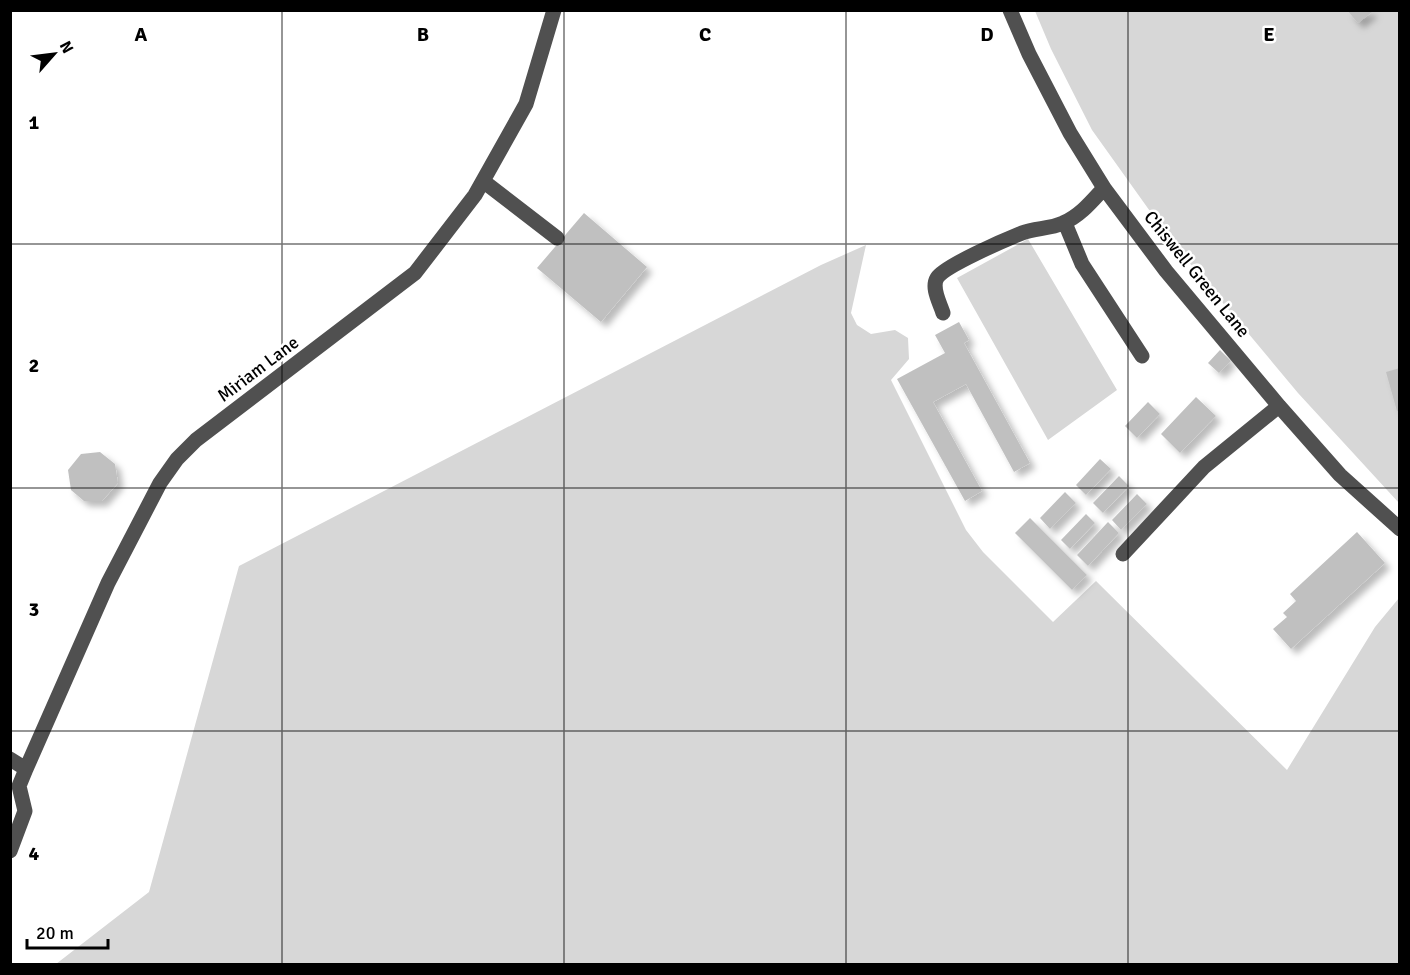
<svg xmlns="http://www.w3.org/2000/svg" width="1410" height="975" viewBox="0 0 1410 975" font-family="Signika,sans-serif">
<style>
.green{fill:#d7d7d7}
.building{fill:#c0c0c0;filter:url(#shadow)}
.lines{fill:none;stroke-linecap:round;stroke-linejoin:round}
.minor{stroke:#505050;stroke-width:15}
.grid{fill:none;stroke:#000;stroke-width:1.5;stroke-opacity:0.55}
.labels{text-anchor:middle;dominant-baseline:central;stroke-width:5;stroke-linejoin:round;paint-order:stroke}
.street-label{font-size:18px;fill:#000;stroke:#fff}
.grid-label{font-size:20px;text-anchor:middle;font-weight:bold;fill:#000;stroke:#fff;stroke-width:5;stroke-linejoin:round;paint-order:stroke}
</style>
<defs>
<filter id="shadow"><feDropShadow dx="5.5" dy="5.5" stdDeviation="3" flood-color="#0004"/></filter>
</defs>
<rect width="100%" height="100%" fill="#fff"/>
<!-- green -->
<path class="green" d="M1035,11H1399V503L1298,393L1172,242L1092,130L1051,49Z
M1028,239L1117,390L1048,440L957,278Z
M866,245L851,313L857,325L871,334L895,330L908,338L909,359L891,380L966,530L983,552L1053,622L1096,581L1287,770L1375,627L1399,598V964H56L149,892L239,566L821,265Z"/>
<!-- building -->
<path class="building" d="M1347,10H1371L1372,12L1358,23Z
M584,213L647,267L601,322L537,268Z
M959,322L969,340L964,343L1030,463L1014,472L966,384L933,402L982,491L965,501L897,379L945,353L935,335Z
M1220,350L1231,361L1219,373L1208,363Z
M1400,368V411H1397L1386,372Z
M1196,397L1216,416L1180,453L1161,434Z
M1148,402L1160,414L1137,438L1125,426Z
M100,452L115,464L118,483L102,501H84L71,490L68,470L81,454Z
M1100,459L1111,469L1086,495L1076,485Z
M1119,476L1129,486L1103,513L1093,503Z
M1065,492L1076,503L1050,529L1040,518Z
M1137,494L1147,504L1121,530L1112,520Z
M1086,514L1095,523L1070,549L1061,540Z
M1030,518L1087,575L1072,590L1015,533Z
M1108,522L1119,533L1088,566L1077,555Z
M1357,532L1385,563L1291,649L1273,629L1287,617L1283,613L1296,601L1290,594Z"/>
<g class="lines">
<!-- minor -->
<path class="minor" d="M1010,10L1029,54L1070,133L1104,188L1166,271L1279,406L1340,475L1400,529
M483,181L557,238
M1065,223L1082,264L1142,356
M943,313C940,303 931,288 937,278C944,266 1007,239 1022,233C1035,228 1050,229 1063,223C1080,216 1092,201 1104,188
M1123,554L1204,467L1279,406
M10,759L26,769
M10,851L25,811L19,786L26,769L108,583L160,483L177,459L196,440L415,273L475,195L526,104L554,10"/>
</g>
<!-- grid -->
<path class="grid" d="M282,10V964M564,10V964M846,10V964M1128,10V964M10,244H1400M10,488H1400M10,731H1400"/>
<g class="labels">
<!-- street labels -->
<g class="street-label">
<text transform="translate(1197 274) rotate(51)">Chiswell Green Lane</text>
<text transform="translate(258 369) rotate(-37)">Miriam Lane</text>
</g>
</g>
<g class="grid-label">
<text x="141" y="41">A</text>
<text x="423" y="41">B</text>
<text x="705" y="41">C</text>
<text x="987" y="41">D</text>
<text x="1269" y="41">E</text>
<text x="34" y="129">1</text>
<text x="34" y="372">2</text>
<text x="34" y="616">3</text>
<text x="34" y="860">4</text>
</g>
<!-- border -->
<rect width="1410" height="975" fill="none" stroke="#000000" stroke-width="24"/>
<!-- north arrow -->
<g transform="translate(54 54) rotate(62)" stroke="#ffffff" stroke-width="4.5" paint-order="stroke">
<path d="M0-4.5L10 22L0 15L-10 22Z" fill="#000000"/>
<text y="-9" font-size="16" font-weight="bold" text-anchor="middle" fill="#000000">N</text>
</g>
<!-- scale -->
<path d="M27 939v9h81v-9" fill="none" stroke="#000000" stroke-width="3"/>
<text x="36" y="939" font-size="18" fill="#000000" stroke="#ffffff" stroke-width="4.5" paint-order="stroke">20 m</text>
</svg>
